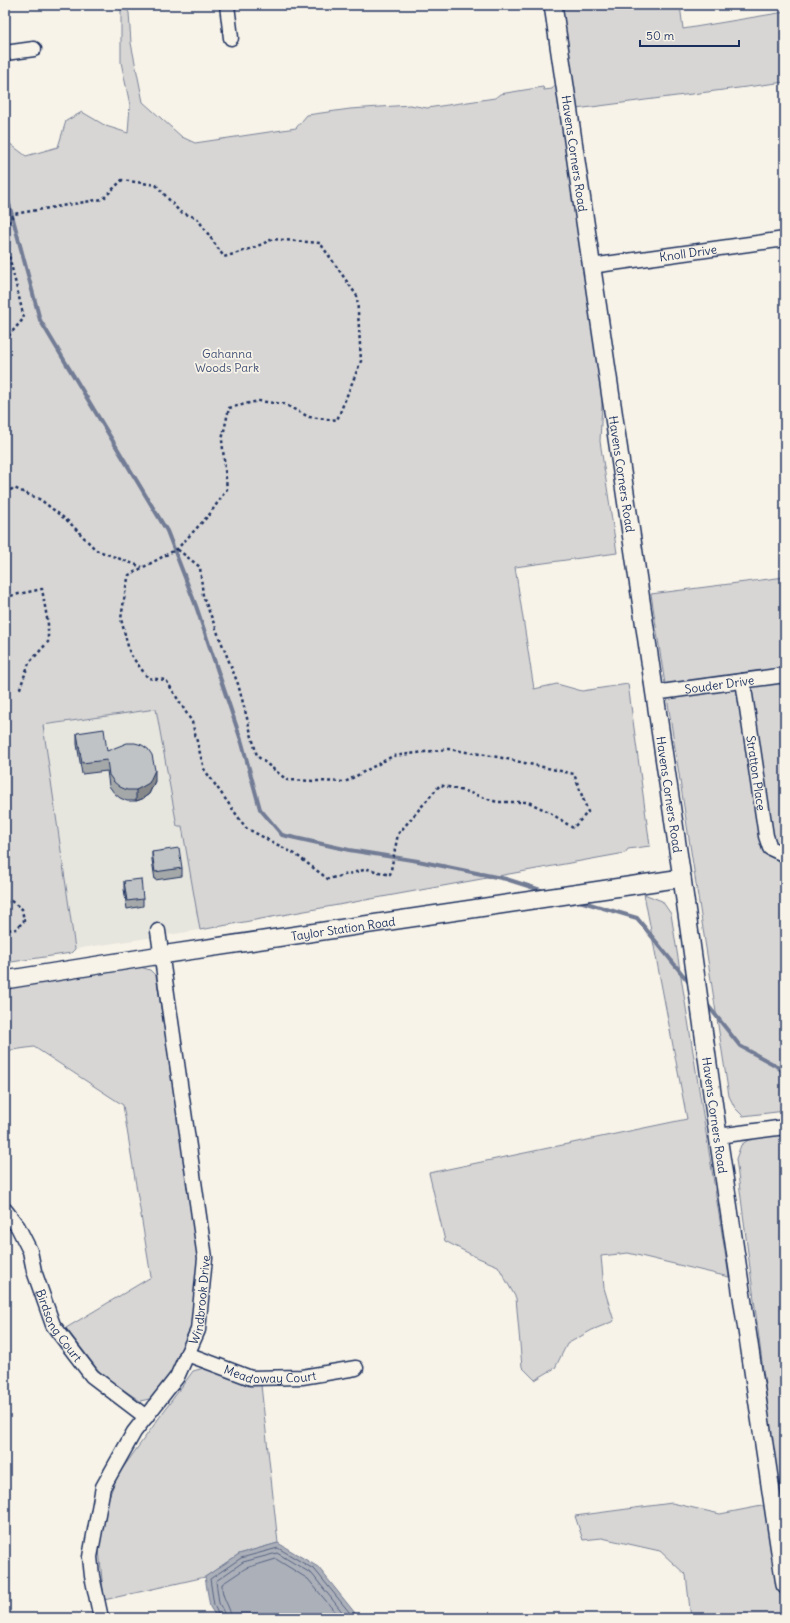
<svg xmlns="http://www.w3.org/2000/svg" width="790" height="1623" viewBox="0 0 790 1623" font-family="Delius,sans-serif">
<style>
.built{fill:#e6e5de}
.green{fill:#d7d6d4;stroke:#798299}
.water{fill:#acb0b9;stroke:#727c95}
.lines{fill:none;stroke-linecap:round;stroke-linejoin:round}
.shore{stroke:#556382;stroke-width:1}
.stream{stroke:#727c95;stroke-width:4}
.minor-casing{stroke:#1b2f5e;stroke-width:17}
.major-casing{stroke:#1b2f5e;stroke-width:20}
.path{stroke:#1b2f5e;stroke-width:2.5;stroke-dasharray:3 3;stroke-linecap:butt}
.minor{stroke:#f7f3e8;stroke-width:14}
.major{stroke:#f7f3e8;stroke-width:17}
.wall{fill:#a5a8a9;stroke:#1b2f5e}
.shaded-wall{fill:#86888a;stroke:#1b2f5e}
.building{fill:#c0c3c5;stroke:#1b2f5e}
.labels{text-anchor:middle;dominant-baseline:central;stroke-width:3.5;stroke-linejoin:round;paint-order:stroke}
.street-label{font-size:12px;fill:#1b2f5e;stroke:#f7f3e8}
.park-label{font-size:12px;fill:#415076;stroke:#f7f3e8}
</style>
<rect width="100%" height="100%" fill="#f7f3e8"/>
<filter id="ink" filterUnits="userSpaceOnUse"><feTurbulence type="fractalNoise" baseFrequency=".025" numOctaves="2"/><feDisplacementMap in="SourceGraphic" scale="8" xChannelSelector="R" yChannelSelector="G"/><feConvolveMatrix kernelMatrix="1 2 1 2 8 2 1 2 1" color-interpolation-filters="sRGB"/></filter>
<g filter="url(#ink)">
<!-- built -->
<path class="built" d="M156,708L177,826L184,825L200,930L75,949L42,726Z"/>
<!-- green -->
<path class="green" d="M121,5H125L129,13L131,43L143,102L182,137L195,143L296,128L307,115L350,109L410,105L427,108L495,98L500,94L543,87L544,90L552,89L557,83L603,386L600,441L617,553L515,567L534,689L557,684L582,691L628,684L650,846L628,849L625,853L200,930L182,826H177L156,709L43,725L75,949L71,953L5,963V140L26,156L58,147L66,121L82,112L106,126L128,133L130,105L121,62Z
M562,5H680L683,29L785,12V82L576,109Z
M785,577V1111L743,1116L735,1108L729,1096L651,594Z
M644,894L662,901L671,914L729,1277L628,1253L601,1256L604,1288L614,1321L592,1330L567,1344L555,1368L535,1380L522,1367L516,1298L498,1266L476,1257L445,1241L429,1173L687,1119Z
M134,965L150,970L156,976L190,1190L199,1264L193,1328L174,1370L154,1398L140,1401L102,1375L66,1328L151,1277L123,1105L34,1047L5,1051V986Z
M785,1134V1525L771,1432L736,1159L741,1145L751,1138Z
M204,1368L235,1379L261,1385L278,1543L239,1554L205,1577L104,1600L99,1549L108,1500L117,1476L193,1371Z
M672,1503L720,1514L767,1505L784,1618H691L686,1575L660,1551L602,1538L583,1540L575,1516Z"/>
<!-- water -->
<path class="water" d="M278,1543L318,1567L359,1618H217L210,1607L205,1577L239,1554Z"/>
<g class="lines">
<!-- shore -->
<path class="shore" d="M220,1618L214,1605L210,1579L241,1558L278,1548L315,1570L354,1618
M225,1618L224,1613L219,1603L216,1581L243,1562L277,1553L312,1574L347,1618
M231,1618C231,1606 221,1599 222,1584L246,1568L276,1559L308,1579L340,1618"/>
<!-- stream -->
<path class="stream" d="M5,189L40,320L167,531L196,606L242,743L260,809L282,835L349,850L418,861L506,879L547,892
M576,900L637,918L691,985
M706,1003L740,1046L775,1065L785,1073"/>
<defs>
<g id="minor">
<path d="M227,5L231,38"/>
<path d="M5,53L34,49"/>
<path id="s1" d="M591,266L785,239"/>
<path id="s2" d="M743,681L766,836L770,848L783,854H785"/>
<path id="s3" d="M654,693L785,675"/>
<path d="M718,1136L785,1127"/>
<path id="s4" d="M5,1210L18,1227L30,1251L34,1271L53,1325L92,1376L146,1417"/>
<path id="s5" d="M187,1354L251,1378L302,1377L356,1368"/>
<path id="s6" d="M101,1618L92,1576L90,1557L103,1487L134,1432L177,1377L198,1330L205,1258L158,931"/>
</g>
<g id="major">
<path id="s7" d="M553,5L682,878L718,1136L785,1585"/>
<path id="s8" d="M5,980L161,955L682,878"/>
</g>
</defs>
<!-- minor casing -->
<use href="#minor" class="minor-casing"/>
<!-- major casing -->
<use href="#major" class="major-casing"/>
<!-- path -->
<path class="path" d="M5,228L14,214L103,199L122,180L156,185L180,212L197,218L224,257L253,248L273,239L320,243L357,296L361,361L337,420L309,417L284,404L258,401L229,408L222,440L227,489L209,515L177,549L129,575L126,587L121,619L130,654L148,678L166,680L192,722L204,769L246,828L295,854L328,879L368,869L390,875L398,834L440,785L464,791L497,802H528L549,812L573,828L588,812L574,774L498,757L448,749L393,756L345,782L287,780L257,756L238,684L203,596L200,567L177,549
M5,239L24,318L5,340
M5,493L14,488L41,500L69,522L96,550L142,567
M5,597L42,589L48,624V642L29,663L19,691
M5,902L11,901L22,909L24,921L16,929L5,930"/>
<!-- minor -->
<use href="#minor" class="minor"/>
<!-- major -->
<use href="#major" class="major"/>
</g>
<!-- wall -->
<path class="wall" d="M77,733L155,781L149,794L142,799L136,801H127L120,798L114,793L109,786L107,771L82,774L77,744Z
M152,852L182,868V876L155,880L152,860Z
M124,881L143,899V906L127,909L124,889Z"/>
<!-- shaded-wall -->
<path class="shaded-wall" d="M155,770V781L149,794L142,799L136,801V790Z"/>
<!-- building -->
<path class="building" d="M104,729L107,751L127,743H135L142,745L148,749L152,755L155,770L149,783L142,787L136,790H127L120,787L114,782L109,775L107,760L82,763L77,733Z
M179,848L182,868L155,872L152,852Z
M141,879L143,899L127,901L124,881Z"/>
</g>
<g class="labels">
<!-- street labels -->
<g class="street-label">
<text stroke="none"><textPath href="#s7" startOffset="150">Havens Corners Road</textPath></text>
<text stroke="none"><textPath href="#s1" startOffset="98">Knoll Drive</textPath></text>
<text stroke="none"><textPath href="#s7" startOffset="474">Havens Corners Road</textPath></text>
<text stroke="none"><textPath href="#s3" startOffset="66">Souder Drive</textPath></text>
<text stroke="none"><textPath href="#s2" startOffset="93">Stratton Place</textPath></text>
<text stroke="none"><textPath href="#s7" startOffset="798">Havens Corners Road</textPath></text>
<text stroke="none"><textPath href="#s8" startOffset="342">Taylor Station Road</textPath></text>
<text stroke="none"><textPath href="#s7" startOffset="1122">Havens Corners Road</textPath></text>
<text stroke="none"><textPath href="#s6" startOffset="348">Windbrook Drive</textPath></text>
<text stroke="none"><textPath href="#s4" startOffset="129">Birdsong Court</textPath></text>
<text stroke="none"><textPath href="#s5" startOffset="87">Meadoway Court</textPath></text>
</g>
<!-- park labels -->
<g class="park-label">
<text x="227" y="353">Gahanna<tspan x="227" dy="14">Woods Park</tspan></text>
</g>
</g>
<!-- margin -->
<rect width="790" height="1623" fill="none" stroke="#f7f3e8" stroke-width="20"/>
<rect x="10" y="10" width="770" height="1603" fill="none" stroke="#1b2f5e" stroke-width="1.5" filter="url(#ink)"/>
<!-- scale -->
<path d="M640 40v6h99v-6" fill="none" stroke="#1b2f5e" stroke-width="2"/>
<text x="646" y="40" font-size="12" fill="#1b2f5e" stroke="#f7f3e8" stroke-width="3" paint-order="stroke">50 m</text>
</svg>
